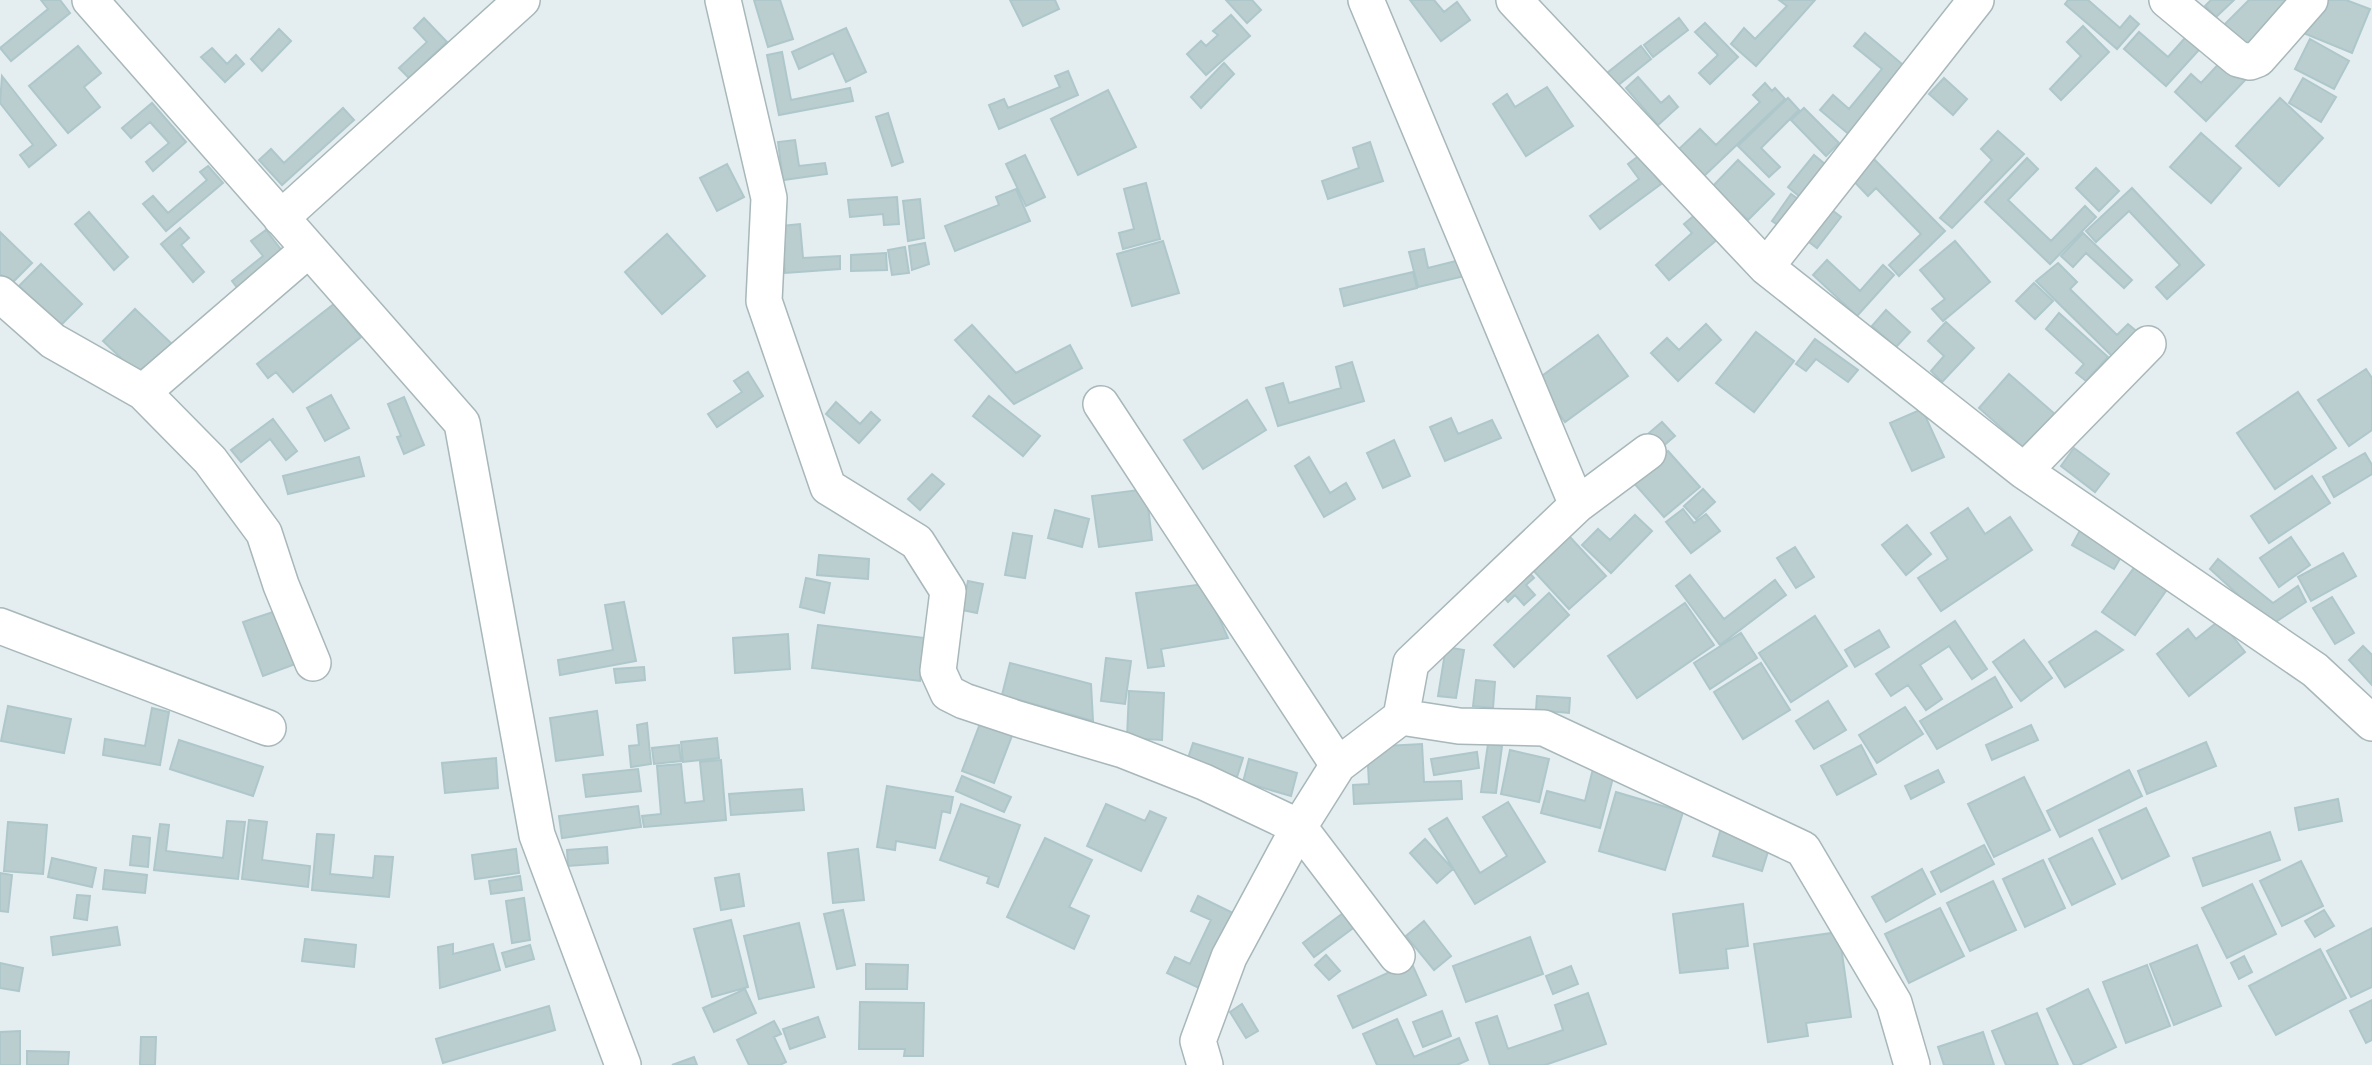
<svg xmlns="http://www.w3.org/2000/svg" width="2372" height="1065" viewBox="0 0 2372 1065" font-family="'Archivo Narrow',sans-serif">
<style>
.building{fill:#baced0;stroke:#aec7ca;stroke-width:2}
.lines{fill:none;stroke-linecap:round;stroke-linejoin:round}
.street-casing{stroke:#a7b7ba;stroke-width:38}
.street{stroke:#fff;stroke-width:35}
</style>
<rect width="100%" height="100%" fill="#e4edf0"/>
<!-- building -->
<path class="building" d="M41,0H60L70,13L11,61L0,48L48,9Z
M754,0H780L793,39L768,47Z
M1010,0H1055L1059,9L1023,26Z
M1226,0H1252L1261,10L1247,23Z
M1410,0H1434L1444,12L1457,2L1470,20L1441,41Z
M1779,0H1815L1756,66L1731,44L1744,28L1755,39L1787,6Z
M2068,0H2088L2120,28L2130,16L2139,24L2117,49L2065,4Z
M2211,0H2234L2216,17L2205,6Z
M2249,0H2297L2248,49L2224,25Z
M2320,0H2346L2370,9L2352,53L2301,32Z
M1231,15L1250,36L1206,75L1187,54L1201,41L1206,46L1218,35L1213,31Z
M424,18L447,42L409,78L399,68L427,42L414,28Z
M1679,18L1688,30L1653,57L1644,45Z
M1705,23L1738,57L1710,84L1699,73L1718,55L1695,32Z
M2083,26L2109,52L2061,100L2050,89L2081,56L2067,42Z
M846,28L866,72L846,82L833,53L799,69L792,52Z
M279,29L291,41L262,71L251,59Z
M2193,29L2207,41L2166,86L2124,49L2139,32L2168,57Z
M1865,33L1908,69L1851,136L1820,110L1833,95L1849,109L1882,69L1854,46Z
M2310,39L2349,61L2334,89L2295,69Z
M78,46L101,73L84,87L100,107L68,133L29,86Z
M1641,46L1651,59L1617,86L1607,73Z
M212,48L227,64L236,55L244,64L225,82L201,57Z
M782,52L791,100L850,88L853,101L779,115L767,55Z
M2227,55L2249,76L2206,121L2175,92L2191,74L2201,83Z
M1224,63L1234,74L1201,108L1191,97Z
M1068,71L1078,95L999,129L989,105L1004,99L1008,108L1060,87L1055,76Z
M2,76L56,145L29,167L20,155L33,145L0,103Z
M1638,77L1661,103L1669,96L1678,107L1658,125L1626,88Z
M1944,78L1967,99L1953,115L1929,94Z
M2303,78L2336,97L2321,122L2289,103Z
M1765,83L1772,91L1775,88L1785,99L1704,176L1678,150L1700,129L1716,145L1760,102L1753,95Z
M1547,87L1573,126L1526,156L1493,104L1507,94L1515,107Z
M1108,90L1136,147L1078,175L1051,119Z
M1788,98L1799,110L1761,148L1780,167L1769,177L1738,146Z
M2280,98L2323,138L2279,186L2236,146Z
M152,103L186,142L153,171L146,162L169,143L150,122L131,138L122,128Z
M343,108L354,120L282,185L259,160L271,149L284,163Z
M1804,108L1839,143L1826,156L1791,120Z
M888,113L903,162L892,166L876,117Z
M1998,131L2024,154L1952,228L1940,218L1992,160L1981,149Z
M2201,133L2241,168L2211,203L2170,167Z
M795,140L799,166L825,163L827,174L783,180L778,142Z
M1370,142L1383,181L1328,199L1322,181L1359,168L1353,148Z
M1867,152L1945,231L1899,276L1889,265L1921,234L1876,188L1868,196L1846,173Z
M1025,155L1045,197L1026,206L1006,164Z
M1640,155L1661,184L1600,229L1590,216L1639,179L1628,164Z
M1814,155L1831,169L1805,201L1788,187Z
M2027,158L2038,169L2008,200L2051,241L2085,206L2096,217L2050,264L1985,202Z
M1738,160L1774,194L1748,220L1712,187Z
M727,164L744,197L717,211L700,178Z
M208,166L223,183L166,231L143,204L153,196L168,213L207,180L200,172Z
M2096,168L2119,191L2099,211L2076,188Z
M1146,183L1160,239L1123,249L1119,233L1134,229L1124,189Z
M2132,188L2204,265L2167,299L2156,287L2180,265L2129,211L2096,242L2086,231Z
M1016,189L1030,221L955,251L945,226L999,205L996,197Z
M1791,194L1804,203L1785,230L1772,221Z
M897,197L899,224L884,225L883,214L850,217L848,200Z
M920,199L924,238L908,241L903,201Z
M1824,204L1841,217L1817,248L1801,236Z
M89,212L128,257L114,270L75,224Z
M1696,214L1718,239L1669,280L1656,265L1692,233L1684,224Z
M800,224L803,258L840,256V269L785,273L782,226Z
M180,228L189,238L181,245L204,272L193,282L161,244Z
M266,230L286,256L241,293L232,281L263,256L251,241Z
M0,232L32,263L11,284L0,274Z
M2083,233L2132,280L2124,288L2086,253L2073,267L2061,256Z
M667,234L705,276L662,314L625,272Z
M1163,241L1179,293L1132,306L1117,254Z
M1955,241L1990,282L1943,321L1932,309L1945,299L1920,270Z
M925,243L929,264L912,270L909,246Z
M905,247L909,273L892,275L888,250Z
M1424,249L1428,268L1472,257L1477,273L1418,287L1409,252Z
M886,253L887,270L851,271V255Z
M1827,260L1860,291L1883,265L1894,275L1857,316L1813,275Z
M2058,263L2077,282L2070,289L2117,335L2128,324L2140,334L2115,359L2036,281Z
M41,264L82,304L60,326L19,286Z
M1413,272L1417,288L1344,306L1340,289Z
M2034,283L2053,301L2035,319L2016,301Z
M334,304L361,337L293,392L276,372L268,378L257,364Z
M135,309L172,344L141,377L103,341Z
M1886,310L1910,332L1896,347L1872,326Z
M2059,313L2108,357L2086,381L2076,373L2084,364L2046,329Z
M1946,322L1974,348L1942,382L1931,371L1944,356L1928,341Z
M1706,324L1721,340L1678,381L1651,353L1667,338L1679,350Z
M972,325L1016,373L1070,345L1082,368L1014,404L955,340Z
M1756,332L1794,361L1754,412L1716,383Z
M1598,335L1628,376L1565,422L1535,381Z
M1815,339L1858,370L1848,382L1816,359L1806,371L1796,364Z
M1352,362L1364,401L1278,426L1266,388L1283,383L1289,403L1341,388L1336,367Z
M2366,369L2372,378V430L2349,446L2318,400Z
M748,372L763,396L717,427L708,414L742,392L734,381Z
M2009,374L2056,415L2025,449L1979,408Z
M2298,392L2336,448L2275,489L2237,433Z
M331,395L349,428L325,441L307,408Z
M989,396L1040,436L1023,456L973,416Z
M404,397L424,445L404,454L397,437L401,436L388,404Z
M1247,400L1266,430L1203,469L1184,440Z
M836,402L860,424L871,412L880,420L859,443L826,414Z
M1922,409L1944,457L1912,471L1890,423Z
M1451,418L1458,434L1492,420L1501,438L1445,461L1430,427Z
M273,419L297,451L286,460L270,439L241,462L231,450Z
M1662,422L1675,436L1662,447L1649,433Z
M1394,440L1410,476L1383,488L1367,453Z
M2074,448L2109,474L2095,492L2061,466Z
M1668,451L1700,487L1664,517L1633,482Z
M2365,453L2372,465V474L2334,497L2323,477Z
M359,457L364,476L288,494L283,476Z
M1309,457L1330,493L1346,483L1355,499L1324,517L1295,466Z
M932,474L944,484L920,510L908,499Z
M2312,476L2330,503L2269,543L2251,516Z
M1146,489L1152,540L1099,547L1092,496Z
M1703,489L1715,502L1696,519L1684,506Z
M1968,508L1985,534L2010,517L2032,550L1941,611L1918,578L1948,559L1931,533Z
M1683,509L1694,523L1706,514L1720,531L1691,553L1666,522Z
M1055,510L1089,519L1082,547L1048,538Z
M1635,515L1652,531L1611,573L1582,545L1598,529L1610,540Z
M1907,525L1931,554L1906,575L1882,545Z
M2083,525L2125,550L2114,569L2072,545Z
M1013,533L1032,536L1025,578L1005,575Z
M1569,536L1606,576L1569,609L1532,569Z
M2291,537L2310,565L2279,587L2260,558Z
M1795,547L1814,577L1796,588L1777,558Z
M2343,553L2356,576L2311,601L2298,577Z
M819,555L869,559L868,579L817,575Z
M2218,559L2273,603L2298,586L2306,602L2271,625L2210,569Z
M2136,565L2168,588L2135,635L2102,612Z
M1526,569L1534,578L1526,585L1535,595L1524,605L1515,595L1508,602L1500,593Z
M1690,575L1724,619L1775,580L1786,595L1720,645L1676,586Z
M806,578L830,583L824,613L800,607Z
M968,581L983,584L977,613L962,610Z
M1204,584L1228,638L1161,649L1164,666L1148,668L1136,593Z
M1549,593L1569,615L1514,667L1494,645Z
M2332,597L2354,633L2335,644L2313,608Z
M624,602L636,661L560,675L558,660L613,650L605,605Z
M1685,603L1714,645L1637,698L1608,656Z
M282,609L301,662L263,676L243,622Z
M1815,616L1847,666L1791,702L1759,653Z
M2220,620L2245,652L2189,696L2157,654L2188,629L2196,639Z
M1955,621L1987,669L1972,679L1949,646L1920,665L1942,699L1926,710L1908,685L1891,696L1876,674Z
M818,625L925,638L920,681L812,668Z
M1879,630L1889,647L1855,667L1845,650Z
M2096,631L2123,650L2065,687L2049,662Z
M1741,633L1757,658L1710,689L1694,663Z
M788,634L790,669L735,673L733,638Z
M2024,640L2052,678L2021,701L1993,662Z
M2363,646L2372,655V685L2349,660Z
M1446,647L1464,650L1456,698L1438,696Z
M1106,658L1131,661L1125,704L1101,701Z
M1010,663L1091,684L1093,721L1002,695Z
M1761,663L1790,710L1743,739L1714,692Z
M644,667L645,680L616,683L614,669Z
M1995,677L2012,707L1937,749L1920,721Z
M1476,680L1495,682L1493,708L1473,706Z
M1129,691L1164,693L1162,740L1127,738Z
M1537,696L1570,698L1569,713L1536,710Z
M1828,701L1846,730L1814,749L1796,721Z
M8,706L71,719L64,753L1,741Z
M1905,707L1923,734L1877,763L1859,735Z
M152,708L169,712L160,765L103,755L105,739L145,746Z
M597,711L603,755L556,761L550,718Z
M981,721L1013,733L994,783L962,771Z
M647,723L651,764L631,767L629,746L639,745L637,725Z
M2031,725L2038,740L1992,760L1986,745Z
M717,738L719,758L683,762L681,742Z
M179,740L263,767L253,796L170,769Z
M2206,742L2216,766L2147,794L2138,771Z
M1193,743L1243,758L1237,777L1187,761Z
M1422,744L1424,782L1461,781L1462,799L1354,804L1353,785L1369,784L1367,747Z
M1488,744L1502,746L1496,793L1481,792Z
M679,745L681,761L654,764L652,748Z
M1861,745L1876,774L1837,795L1821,766Z
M1510,750L1549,759L1539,802L1501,794Z
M1477,752L1479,768L1434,775L1431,759Z
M496,758L498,788L445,793L442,763Z
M1249,759L1297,773L1291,796L1243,782Z
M721,760L726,820L644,827L642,816L661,814L657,766L681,764L685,803L704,801L700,762Z
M1594,765L1615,770L1600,828L1541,813L1547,791L1585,801Z
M638,769L641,791L586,797L583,775Z
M1938,770L1944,782L1911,799L1905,786Z
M2129,770L2142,796L2060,837L2047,811Z
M962,776L1011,797L1004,812L956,791Z
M2024,777L2050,830L1994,857L1968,804Z
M887,786L953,797L950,813L942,811L935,848L896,841L895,850L877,847Z
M802,789L804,810L731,815L729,794Z
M1616,792L1683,812L1665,870L1599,851Z
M2338,799L2342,821L2299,830L2295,808Z
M1508,802L1545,862L1475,904L1429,829L1447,818L1480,873L1507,856L1483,817Z
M961,804L1020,825L998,887L987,883L989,877L940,860Z
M1106,804L1145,821L1150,811L1166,818L1141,871L1087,846Z
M638,806L641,827L562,838L559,816Z
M2146,808L2169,856L2122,879L2099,830Z
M249,820L267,822L262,860L310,866L308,887L242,879Z
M227,821L245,822L238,879L154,870L160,824L169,825L166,851L223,858Z
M8,822L47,825L43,874L4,871Z
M1721,828L1771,842L1762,871L1713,856Z
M2270,832L2280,860L2203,886L2193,858Z
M317,834L334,835L330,874L373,878L375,856L393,857L389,897L312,890Z
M133,836L150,838L148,867L130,865Z
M1045,838L1092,860L1069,907L1089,916L1074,949L1007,917Z
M2092,838L2115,884L2072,905L2049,859Z
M1425,839L1453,869L1437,883L1410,853Z
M1984,845L1994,864L1941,892L1931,872Z
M607,847L608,863L568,866L567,850Z
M516,849L519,873L475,879L472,855Z
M858,849L864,900L833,903L828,853Z
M52,858L96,868L92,887L48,877Z
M2043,860L2065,908L2025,927L2003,879Z
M2301,861L2323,906L2282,926L2260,881Z
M1922,869L1935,894L1886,922L1872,897Z
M105,870L147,875L145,893L103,889Z
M0,873L12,875L8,912L0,911Z
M739,874L744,906L721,910L715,878Z
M520,876L522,890L491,894L489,881Z
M1993,881L2016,930L1970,951L1947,903Z
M2252,884L2276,934L2227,958L2202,908Z
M77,895L90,896L87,920L74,918Z
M1198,896L1235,914L1199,988L1167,973L1175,957L1190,964L1211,920L1191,911Z
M524,898L530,940L512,943L506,901Z
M1743,904L1748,946L1726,949L1728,968L1680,973L1673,914Z
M1354,905L1364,920L1314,957L1303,943Z
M1940,908L1964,956L1909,983L1885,934Z
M843,910L855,965L837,969L824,914Z
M2324,910L2334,926L2315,937L2305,921Z
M731,920L748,987L712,997L694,929Z
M1424,921L1451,956L1434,970L1406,936Z
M799,923L814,987L759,999L744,936Z
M117,927L120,945L53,955L51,937Z
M2372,928V987L2351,997L2327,951Z
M1839,932L1851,1017L1806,1023L1808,1036L1768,1042L1754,944Z
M1530,937L1543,974L1466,1002L1453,966Z
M305,939L356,945L354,967L302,961Z
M453,944V954L493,944L500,970L440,988L438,947Z
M530,945L534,959L506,967L502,953Z
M2197,945L2221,1006L2174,1025L2150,964Z
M2320,949L2346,998L2276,1035L2249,986Z
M1326,955L1340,971L1329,980L1315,965Z
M2244,956L2252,972L2239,979L2231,963Z
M1411,962L1426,995L1353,1028L1338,996Z
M0,963L23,968L19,991L0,988Z
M866,964L908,965L907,989H866Z
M2147,965L2170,1026L2126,1043L2103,982Z
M1571,966L1578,984L1553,994L1546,976Z
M745,989L756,1013L714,1032L703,1008Z
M2088,989L2116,1047L2079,1065H2074L2047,1009Z
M1588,993L1606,1044L1545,1065H1490L1476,1023L1497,1016L1508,1049L1563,1030L1555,1005Z
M2372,1000V1040L2366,1043L2350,1011Z
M860,1002L924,1003L923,1056H904L905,1049H859Z
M1242,1004L1258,1031L1246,1038L1230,1012Z
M549,1006L555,1030L443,1063L436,1039Z
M1442,1011L1451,1036L1423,1047L1413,1022Z
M2037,1013L2058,1065H2006L1992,1031Z
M818,1017L825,1037L790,1049L783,1029Z
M1397,1019L1414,1057L1459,1038L1468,1060L1457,1065H1377L1363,1034Z
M774,1021L781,1034L774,1037L786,1062L780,1065H749L737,1040Z
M20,1031V1065H0V1032Z
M1983,1032L1994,1065H1944L1938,1047Z
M141,1037H156L155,1065H140Z
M27,1051L69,1052L68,1065H27Z
M694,1057L697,1065H672Z"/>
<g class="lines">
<defs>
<path id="street" d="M90,0L462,423L537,835L623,1065
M723,0L769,198L764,301L828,487L917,542L948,591L938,671L948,693L964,701L1018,719L1123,750L1204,782L1299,827L1397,956
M1366,0L1577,505
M1514,0L1766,267L2024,471L2315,670L2372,723
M2167,0L2238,59L2250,62L2258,59L2310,0
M281,218L522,0
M1766,267L1976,0
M0,294L53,341L143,392L210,460L264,533L281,585L313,663
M143,392L309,249
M1101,404L1338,765
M2024,471L2148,344
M0,626L268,728
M1401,717L1411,663L1577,505L1648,452
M1205,1065L1198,1041L1229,957L1299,827L1338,765L1401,717L1459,726L1544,728L1803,849L1894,1003L1912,1065"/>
</defs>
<!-- street casing -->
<use href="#street" class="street-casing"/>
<!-- street -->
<use href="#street" class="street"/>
</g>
</svg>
